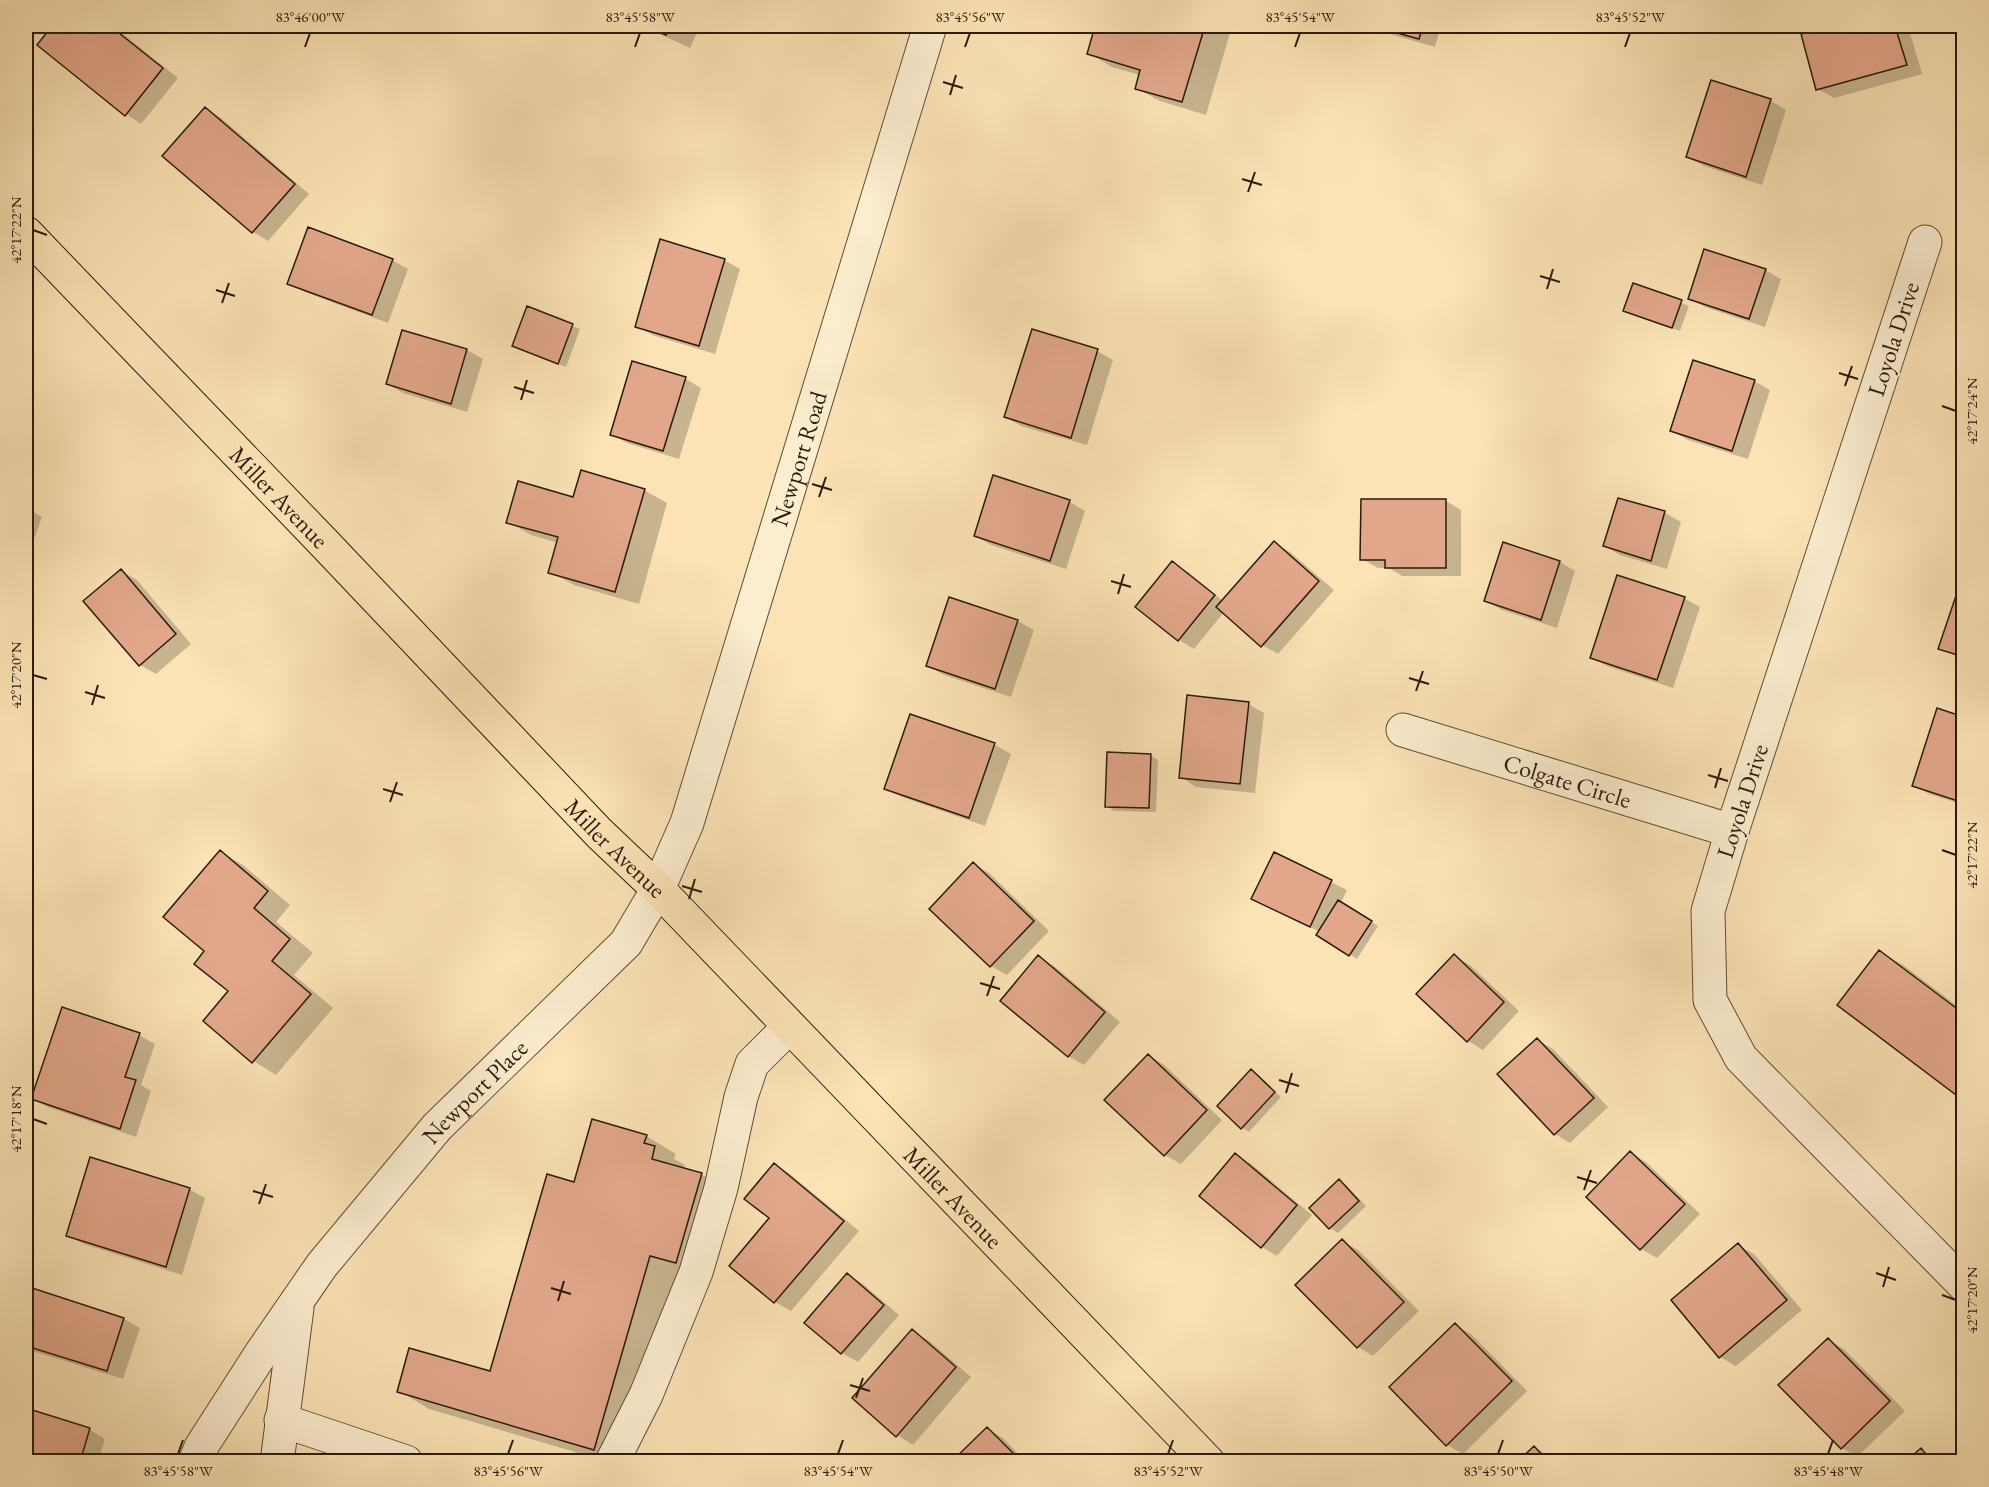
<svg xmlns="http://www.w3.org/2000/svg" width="1989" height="1487" viewBox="0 0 1989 1487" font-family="'EB Garamond',serif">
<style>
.shadow{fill:#0003}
.building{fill:#e2a78b;stroke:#2a1b0d;stroke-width:1.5}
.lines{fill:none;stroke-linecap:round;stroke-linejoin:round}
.minor-casing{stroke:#5e4d37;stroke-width:35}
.major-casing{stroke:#2a1b0d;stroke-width:35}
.minor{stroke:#fcedcf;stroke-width:33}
.major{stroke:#fbe3b5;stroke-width:33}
.ticks{fill:none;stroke:#2a1b0d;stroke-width:2}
.labels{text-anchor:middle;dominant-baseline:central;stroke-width:4.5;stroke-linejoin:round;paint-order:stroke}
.street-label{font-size:24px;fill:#2a1b0d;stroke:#fcedcf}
.neatline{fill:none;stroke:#2a1b0d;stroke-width:2}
.ticks-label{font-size:15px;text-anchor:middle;fill:#2a1b0d}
</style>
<rect width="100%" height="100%" fill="#fbe3b5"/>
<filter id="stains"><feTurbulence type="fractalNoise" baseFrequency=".00333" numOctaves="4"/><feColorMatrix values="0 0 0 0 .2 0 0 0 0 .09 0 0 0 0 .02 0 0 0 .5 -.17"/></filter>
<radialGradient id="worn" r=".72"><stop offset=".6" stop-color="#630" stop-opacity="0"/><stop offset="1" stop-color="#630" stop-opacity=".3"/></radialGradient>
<!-- shadow -->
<path class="shadow" d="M54,26H113L178,78L141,124L126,114L39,44Z
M642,26H700L690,48Z
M1097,26H1232L1206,115L1160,101L1136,88L1140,75L1112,67L1089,53Z
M1372,26H1441L1435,47L1383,32Z
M1836,26H1908L1922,74L1834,98L1818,89L1803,35Z
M1712,82L1771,101L1786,110L1762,185L1704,166L1688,157Z
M205,108L221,118L309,194L268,241L253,232Z
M392,260L408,269L388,323L305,292L289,283Z
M724,260L740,269L715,354L652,335L637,326Z
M1765,270L1781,279L1765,327L1705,307L1689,298Z
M1634,285L1689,306L1680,331L1625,311Z
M528,308L580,329L566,367L513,345Z
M403,332L467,350L483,359L467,412L403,393L387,384Z
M1097,351L1113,360L1087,445L1021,426L1006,417Z
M633,362L686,379L701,388L679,459L627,443L612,434Z
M1754,381L1770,390L1748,459L1688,440L1672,431Z
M994,477L1070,502L1085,511L1066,569L991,545L975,536Z
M644,490L667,503L639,604L574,585L550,572L558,543L531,535L508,522L574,498Z
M1619,499L1665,513L1681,522L1667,569L1620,555L1605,546Z
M1446,501L1461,510V576H1402L1389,568H1378L1362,559Z
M26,507L42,517L26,562Z
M1274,543L1290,552L1334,590L1278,654L1262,645L1224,612L1194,649L1179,640L1172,563L1188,572L1223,601Z
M1560,562L1575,571L1557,628L1502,610L1486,601Z
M121,571L137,580L191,644L156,674L140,665Z
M1964,577V660L1940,648Z
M1684,598L1700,607L1673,688L1607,666L1592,657Z
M950,599L1018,621L1034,630L1011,697L944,675L928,666Z
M1248,704L1264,713L1255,793L1196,787L1181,777Z
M911,716L995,745L1011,754L985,826L902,797L886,788Z
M1964,719V805L1929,794L1914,785Z
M1150,755L1158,760L1156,812L1114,811L1107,806Z
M220,852L243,865L290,905L276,922L313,953L294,975L333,1008L276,1075L253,1061L230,991Z
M1275,854L1347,890L1341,903L1378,926L1357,959L1318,934L1320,932L1269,907Z
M973,864L989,873L1049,931L1007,975L991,966Z
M1879,952L1903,965L1964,1011V1099Z
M1454,956L1470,965L1519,1011L1483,1050L1468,1041Z
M1038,957L1054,966L1120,1022L1084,1065L1068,1056Z
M139,1035L155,1044L141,1085L151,1091L136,1137L48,1107L32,1098Z
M1537,1040L1553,1049L1608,1107L1570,1143L1555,1134Z
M1148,1055L1164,1065L1222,1120L1181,1164L1165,1155Z
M1251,1071L1281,1097L1249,1132L1242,1127Z
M646,1136L676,1154L674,1159L685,1165L684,1169L701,1174L731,1191L609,1462L429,1409L399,1391L491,1373L575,1184Z
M1631,1153L1646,1162L1700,1214L1657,1258L1641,1249Z
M1235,1155L1251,1164L1312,1215L1277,1256L1262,1247Z
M775,1165L790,1174L859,1231L791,1311L775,1302L731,1265L771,1218Z
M1339,1181L1346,1185L1366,1206L1338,1233L1330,1228L1311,1208Z
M189,1189L205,1198L182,1275L84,1244L68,1235Z
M1342,1241L1358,1250L1419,1311L1373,1356L1358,1347Z
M1738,1245L1754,1254L1802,1310L1736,1366L1720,1357Z
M848,1275L863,1284L899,1315L858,1362L842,1353Z
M26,1288L124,1319L140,1328L123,1379L26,1349Z
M1455,1325L1471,1334L1527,1391L1463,1454L1447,1445Z
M912,1331L928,1340L971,1377L913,1445L897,1435Z
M1828,1340L1844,1349L1905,1411L1857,1457L1842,1448Z
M26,1409L90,1430L105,1439L98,1462H26Z
M987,1429L1003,1438L1026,1462H954Z
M1534,1447L1550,1457L1555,1462H1519Z
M1921,1450L1937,1459L1939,1462H1907Z"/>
<!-- building -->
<path class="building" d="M52,26H110L163,68L125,116L37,45Z
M644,26H671L666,35Z
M1095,26H1205L1182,102L1135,89L1140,70L1087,54Z
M1372,26H1423L1419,39Z
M1831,26H1895L1907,65L1816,90L1801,34Z
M1964,71V85L1958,82Z
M1711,80L1771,99L1746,177L1686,157Z
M205,107L295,184L252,233L162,156Z
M308,227L393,259L372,315L287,284Z
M660,239L725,259L699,346L635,327Z
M1704,249L1766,269L1749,319L1688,299Z
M1633,283L1682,300L1672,328L1623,311Z
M527,306L573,324L558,364L512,346Z
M1032,329L1098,349L1071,438L1004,417Z
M402,330L467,349L451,404L386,384Z
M1693,360L1755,380L1732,451L1670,431Z
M632,361L686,377L663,451L610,435Z
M581,470L645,489L615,592L548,573L558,537L506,523L518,481L573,497Z
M993,475L1070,500L1050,561L974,536Z
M1618,498L1665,511L1651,561L1603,546Z
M1361,499H1446V568H1385V560H1360Z
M1274,541L1319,581L1261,647L1216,607Z
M1503,542L1560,561L1541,620L1484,601Z
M1172,561L1215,595L1178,641L1135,607Z
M121,569L176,634L139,666L83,601Z
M1964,572V657L1938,649Z
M1617,575L1685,597L1657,680L1590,658Z
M949,597L1018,620L995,689L926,666Z
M1187,695L1249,702L1240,784L1179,778Z
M1937,708L1964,717V803L1912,786Z
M910,714L995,743L969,818L884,789Z
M1107,752L1151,754L1149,808L1105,807Z
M220,850L268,891L254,908L290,939L272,961L311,994L252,1063L203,1021L228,991L194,964L204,951L163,917Z
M1274,852L1332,880L1310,927L1251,899Z
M973,862L1034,921L990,967L929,909Z
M1338,900L1372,921L1349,956L1316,935Z
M1879,950L1964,1014V1101L1837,1005Z
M1454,954L1504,1002L1467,1042L1416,994Z
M1038,955L1105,1012L1068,1057L1000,1001Z
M62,1007L140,1033L125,1077L136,1080L120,1129L31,1099Z
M1537,1038L1594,1098L1554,1135L1497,1074Z
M1148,1054L1207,1110L1164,1156L1104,1100Z
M1251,1069L1275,1092L1241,1129L1217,1106Z
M592,1119L647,1135L644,1143L655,1146L652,1159L702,1173L676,1263L650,1256L594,1450L397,1392L409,1348L490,1371L547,1174L574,1182Z
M1630,1151L1685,1204L1640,1250L1586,1197Z
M1235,1153L1297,1205L1261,1248L1199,1196Z
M90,1157L190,1188L166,1267L66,1236Z
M774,1163L844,1221L774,1303L729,1266L769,1218L744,1199Z
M1339,1179L1359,1201L1329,1229L1309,1208Z
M1342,1239L1404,1302L1357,1348L1295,1285Z
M1738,1243L1787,1300L1719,1358L1671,1300Z
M847,1273L884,1305L841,1354L804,1323Z
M26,1286L124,1318L107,1371L26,1346Z
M1455,1323L1512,1381L1446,1446L1389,1387Z
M912,1329L956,1367L896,1437L852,1398Z
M1828,1338L1890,1401L1841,1449L1778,1385Z
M26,1408L90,1428L80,1462H26Z
M987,1427L1020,1460L1018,1462H951Z
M1534,1446L1549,1462H1517Z
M1921,1448L1932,1462H1905Z"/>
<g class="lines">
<defs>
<g id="minor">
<path d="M1925,242L1732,831L1708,911L1710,1000L1741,1058L1964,1285"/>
<path id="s1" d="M1403,730L1732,831"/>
<path d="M281,1420L406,1462"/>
<path id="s2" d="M195,1462L201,1447L262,1352L322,1265L437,1127L626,943L658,889L687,823L930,26"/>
<path d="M277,1462L297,1308"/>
<path d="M612,1462L646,1395L696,1272L721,1188L741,1097L752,1064L789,1027"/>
</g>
<g id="major">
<path id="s3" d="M26,233L325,544L599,833L658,889L1208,1462"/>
</g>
</defs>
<!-- minor casing -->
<use href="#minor" class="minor-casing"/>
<!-- major casing -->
<use href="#major" class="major-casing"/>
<!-- minor -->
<use href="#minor" class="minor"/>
<!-- major -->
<use href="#major" class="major"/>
</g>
<!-- ticks -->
<path class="ticks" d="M305,47L310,33M635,47L640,33M965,47L970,33M1295,47L1300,33M1625,47L1630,33M943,82L963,88M950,95L956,75M1242,179L1262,185M1248,192L1255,172M33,230L47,235M1540,276L1560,282M1547,289L1553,269M216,290L235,296M222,303L229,283M1839,373L1858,379M1845,386L1852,366M514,387L534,393M521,400L527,380M1942,406L1956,411M812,484L832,490M819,497L826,477M1111,581L1131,587M1118,594L1124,574M33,675L47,679M1409,678L1429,684M1416,691L1423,671M85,692L105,698M92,705L98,685M1708,775L1728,781M1715,788L1721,768M383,789L403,795M390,802L397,782M1942,850L1956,855M682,886L702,892M689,899L695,879M980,983L1000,989M987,996L994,976M1279,1080L1299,1086M1286,1093L1292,1073M33,1119L47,1124M1577,1177L1597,1183M1584,1190L1591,1170M253,1191L273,1197M259,1204L266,1184M1876,1273L1896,1280M1883,1287L1889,1267M551,1288L571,1294M1942,1295L1956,1300M558,1301L564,1281M850,1385L870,1391M856,1398L863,1378M178,1454L183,1440M508,1454L513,1440M838,1454L843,1440M1168,1454L1173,1440M1498,1454L1503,1440M1828,1454L1833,1440"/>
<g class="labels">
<!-- street labels -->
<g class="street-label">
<text transform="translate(1893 339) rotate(-72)">Loyola Drive</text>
<text stroke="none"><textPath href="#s2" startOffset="1194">Newport Road</textPath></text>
<text stroke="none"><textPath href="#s3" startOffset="366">Miller Avenue</textPath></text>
<text stroke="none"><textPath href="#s1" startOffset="172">Colgate Circle</textPath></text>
<text transform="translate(1742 801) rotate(-72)">Loyola Drive</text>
<text stroke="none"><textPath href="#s3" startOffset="852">Miller Avenue</textPath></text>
<text stroke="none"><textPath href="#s2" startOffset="466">Newport Place</textPath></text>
<text stroke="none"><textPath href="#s3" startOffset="1338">Miller Avenue</textPath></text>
</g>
</g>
<!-- margin -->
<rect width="1989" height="1487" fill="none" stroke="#fbe3b5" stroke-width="66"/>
<rect x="33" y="33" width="1923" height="1421" class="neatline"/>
<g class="ticks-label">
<text x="310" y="22">83°46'00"W</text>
<text x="640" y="22">83°45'58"W</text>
<text x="970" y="22">83°45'56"W</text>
<text x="1300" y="22">83°45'54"W</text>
<text x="1630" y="22">83°45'52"W</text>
<text transform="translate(16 230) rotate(-90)" y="5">42°17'22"N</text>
<text transform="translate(1972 411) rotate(-90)" y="5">42°17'24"N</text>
<text transform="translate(16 675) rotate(-90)" y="5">42°17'20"N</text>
<text transform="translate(1972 855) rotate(-90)" y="5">42°17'22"N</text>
<text transform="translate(16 1119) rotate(-90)" y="5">42°17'18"N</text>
<text transform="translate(1972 1300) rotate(-90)" y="5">42°17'20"N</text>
<text x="178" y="1476">83°45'58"W</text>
<text x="508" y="1476">83°45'56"W</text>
<text x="838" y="1476">83°45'54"W</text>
<text x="1168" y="1476">83°45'52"W</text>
<text x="1498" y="1476">83°45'50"W</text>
<text x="1828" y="1476">83°45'48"W</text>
</g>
<rect width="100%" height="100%" filter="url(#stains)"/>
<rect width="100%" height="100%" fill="url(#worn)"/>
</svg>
